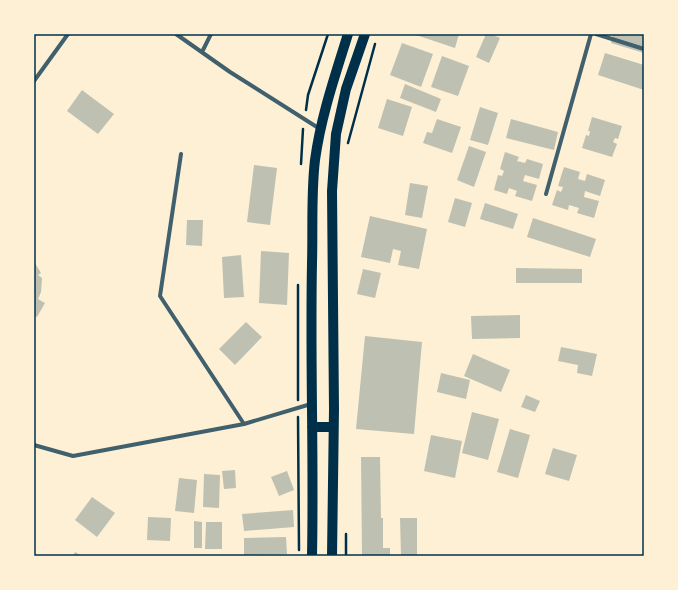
<svg xmlns="http://www.w3.org/2000/svg" width="678" height="590" viewBox="0 0 678 590" font-family="'Work Sans',sans-serif">
<style>
.building{fill:#bec0b2}
.lines{fill:none;stroke-linecap:round;stroke-linejoin:round}
.path{stroke:#003049;stroke-width:2.5}
.minor{stroke:#3f606c;stroke-width:4}
.primary{stroke:#003049;stroke-width:10}
.neatline{fill:none;stroke:#003049;stroke-width:1.5}
</style>
<rect width="100%" height="100%" fill="#fdf0d5"/>
<!-- building -->
<path class="building" d="M413,34H459L455,48Z
M486,34H491L500,38L489,63L476,57Z
M613,34H644V53L611,43Z
M402,43L433,54L421,87L390,75Z
M605,53L644,65V90L598,75Z
M442,56L469,66L458,96L431,87Z
M405,84L441,99L436,112L400,98Z
M82,90L114,114L98,134L67,111Z
M387,99L412,107L403,136L378,128Z
M480,107L498,113L488,145L470,140Z
M592,117L622,126L618,139L615,138L613,142L617,144L612,157L582,148L586,135L589,136L590,131H588Z
M437,119L461,127L452,153L423,143L427,132L432,133Z
M511,119L558,132L554,150L506,138Z
M469,146L486,152L474,187L457,180Z
M505,152L519,157L517,161L525,163L527,159L543,164L539,179L525,175L523,181L537,185L532,201L515,196L517,191L509,188L507,194L494,190L498,175L502,176L504,171L500,169Z
M254,165L277,168L270,225L247,222Z
M564,167L580,172L578,179L585,181L587,174L605,180L600,196L585,191L584,197L599,201L594,218L577,213L579,208L569,205L568,210L552,205L557,190L561,192L563,187L558,186Z
M410,183L428,186L422,218L405,215Z
M455,198L472,203L465,227L448,222Z
M485,203L518,214L513,229L480,219Z
M370,216L427,229L419,269L398,265L401,251L393,249L390,263L361,257Z
M533,218L596,239L590,257L527,237Z
M187,220H203L202,246L186,245Z
M261,251L289,253L287,305L259,303Z
M241,255L244,297L224,298L222,257Z
M35,263L41,273L38,275L42,278L41,292L38,299L45,303L37,317L34,315V264Z
M516,268L582,269V283H516Z
M363,269L381,273L375,298L357,294Z
M520,315V338L472,339L471,316Z
M246,322L262,337L235,365L219,349Z
M365,336L422,342L414,434L356,429Z
M561,347L597,354L592,376L577,373L578,365L558,361Z
M473,354L510,370L501,392L464,376Z
M441,373L470,380L466,399L437,392Z
M526,395L540,401L535,412L521,407Z
M472,412L499,419L488,460L462,453Z
M510,429L530,435L518,478L497,472Z
M431,435L462,441L455,478L424,471Z
M553,448L577,455L569,481L545,474Z
M361,457H380L381,518H383V548H390V556H362Z
M235,470L236,488L224,489L222,471Z
M287,471L294,490L279,496L271,477Z
M204,474L220,475L219,508L203,507Z
M179,478L197,480L194,513L175,511Z
M92,497L115,513L97,537L75,520Z
M293,510L294,527L244,531L242,514Z
M148,517L171,518L170,541L147,540Z
M400,518H417V556H401Z
M194,521L202,522V548H194Z
M206,522H222V549H205Z
M286,537L287,554L244,555V538Z
M75,552L82,556H73Z"/>
<g class="lines">
<!-- path -->
<path class="path" d="M306,110L308,95L328,34
M348,143L375,44
M301,164L303,129
M298,400V285
M298,417L299,550
M346,534V556"/>
<!-- minor -->
<path class="minor" d="M176,34L230,72L320,129
M596,34L644,49
M202,52L211,34
M34,81L68,34
M181,154L160,296L244,424
M546,194L591,34
M34,445L73,456L244,424L311,404"/>
<!-- primary -->
<path class="primary" d="M312,427H333
M312,556C314,458 310,360 312,263C313,229 311,193 315,160C321,116 335,76 348,34
M332,556L334,409L332,191L336,134L346,89L365,34"/>
</g>
<!-- border -->
<rect width="678" height="590" fill="none" stroke="#fdf0d5" stroke-width="70"/>
<rect x="35" y="35" width="608" height="520" class="neatline"/>
</svg>
